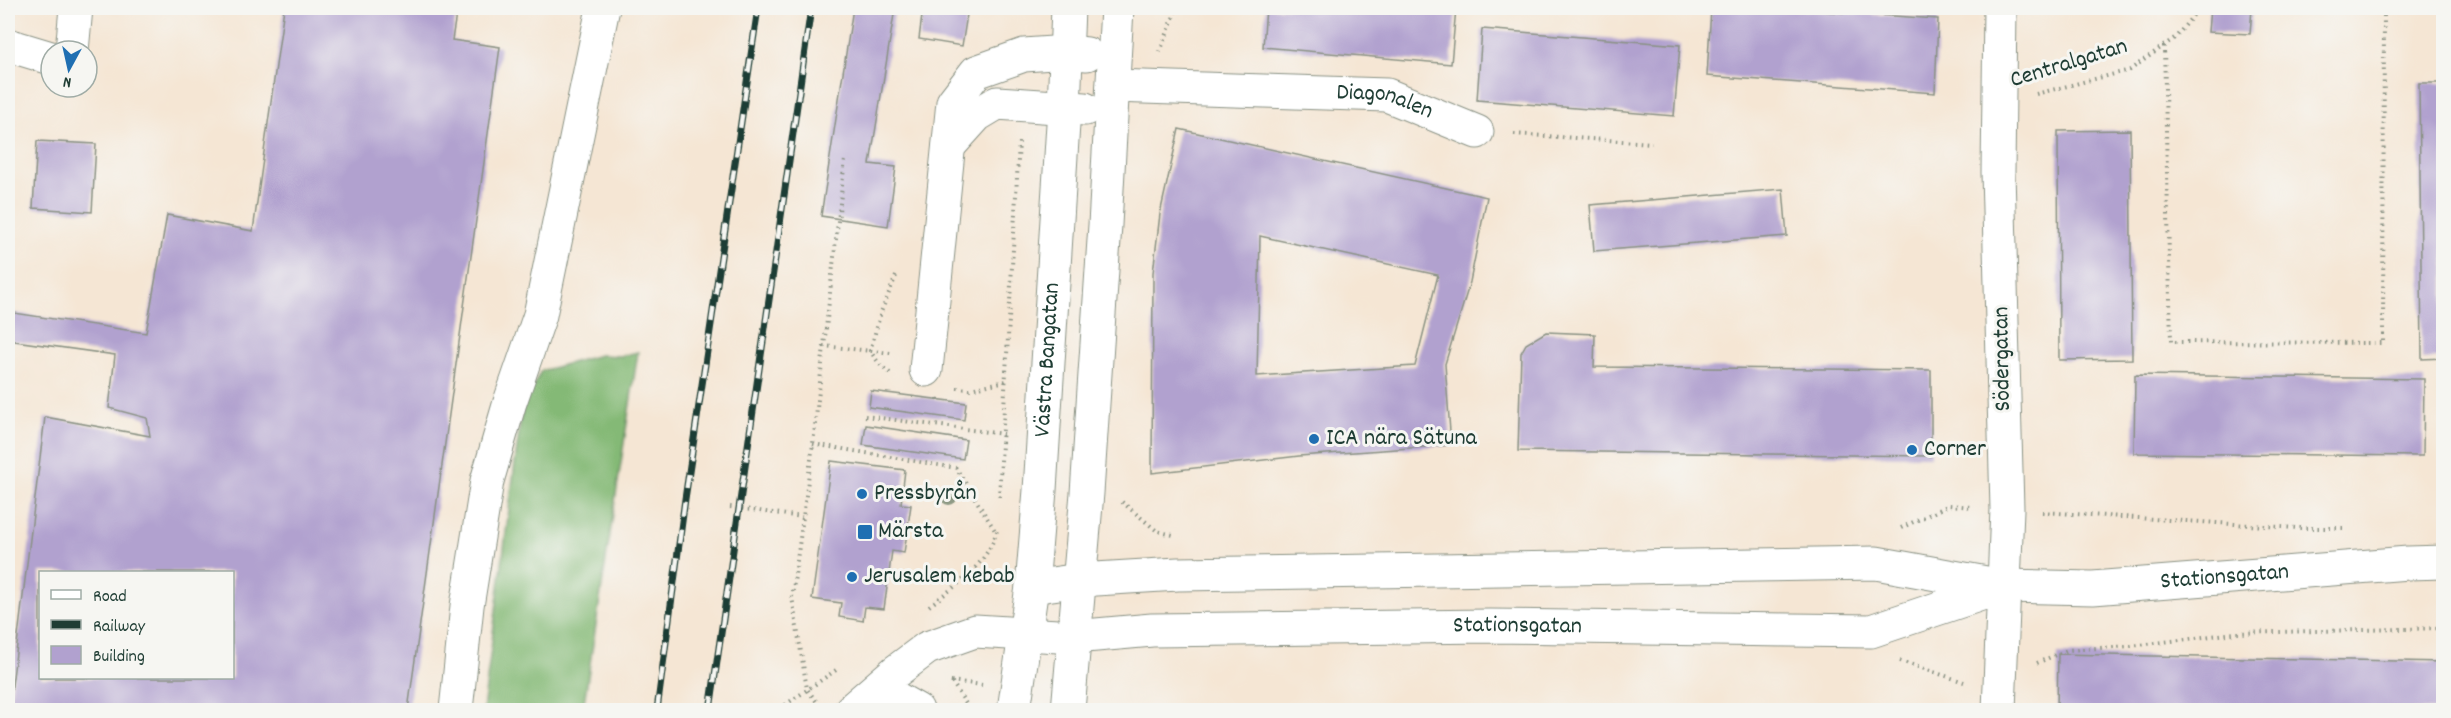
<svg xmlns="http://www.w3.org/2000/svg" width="2451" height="718" viewBox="0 0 2451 718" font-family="Dekko,sans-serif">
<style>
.forest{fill:#84b976;stroke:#527b55;stroke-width:1.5}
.building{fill:#b1a1cf;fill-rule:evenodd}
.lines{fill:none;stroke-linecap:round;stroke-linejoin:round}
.minor-casing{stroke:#8a9284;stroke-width:35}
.path{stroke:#8a9284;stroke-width:4;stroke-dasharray:1.5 4.5;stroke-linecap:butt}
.minor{stroke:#fff;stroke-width:33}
.rail-casing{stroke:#1f3d34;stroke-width:7}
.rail{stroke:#f6f6f2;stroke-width:4.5;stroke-dasharray:14;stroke-linecap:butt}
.tree{fill:#8e9a85}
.poi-dot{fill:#1f6fb2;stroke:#f6f6f2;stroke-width:2}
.labels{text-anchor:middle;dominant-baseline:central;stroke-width:6;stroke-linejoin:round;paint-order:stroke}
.street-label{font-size:24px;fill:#1f3d34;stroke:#f6f6f2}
.poi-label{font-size:24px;fill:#1f3d34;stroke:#f6f6f2;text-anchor:start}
</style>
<rect width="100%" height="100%" fill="#f6f6f2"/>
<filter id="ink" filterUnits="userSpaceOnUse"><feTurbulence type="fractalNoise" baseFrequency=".0167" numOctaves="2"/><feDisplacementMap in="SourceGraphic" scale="12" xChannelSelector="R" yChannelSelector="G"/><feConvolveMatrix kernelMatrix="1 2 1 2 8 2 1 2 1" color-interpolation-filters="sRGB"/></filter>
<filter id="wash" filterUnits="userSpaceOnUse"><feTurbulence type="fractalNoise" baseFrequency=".008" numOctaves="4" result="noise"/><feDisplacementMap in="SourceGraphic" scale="24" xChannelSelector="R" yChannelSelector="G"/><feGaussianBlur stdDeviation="1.35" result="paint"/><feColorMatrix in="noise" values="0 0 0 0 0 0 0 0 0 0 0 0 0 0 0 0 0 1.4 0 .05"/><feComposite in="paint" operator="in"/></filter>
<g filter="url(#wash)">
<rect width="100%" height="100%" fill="#f5e6d4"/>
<!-- forest -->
<path class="forest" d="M638,352L583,709L582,710H483L522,409L541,371L600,355L621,356Z"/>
<g id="blocks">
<!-- building -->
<path class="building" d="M284,8H457L452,40L500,47L408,710H9L45,417L150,436L147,418L109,408L115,355L8,340V312L146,333L167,215L253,231ZM40,572H232V678H40Z
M853,8H895L870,164L896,167L888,226L821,216Z
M923,8H968L962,46L919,39Z
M1266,8H1456L1451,64L1263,47Z
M1711,8H1774L1938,19L1935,93L1707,76Z
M2210,8H2252L2250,34L2208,32Z
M1482,29L1680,45L1674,116L1477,100Z
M2419,83H2444V358L2422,359Z
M1179,129L1487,197L1470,282L1445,364L1451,445L1299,456L1152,473L1153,273L1160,214ZM1260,236L1438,275L1415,366L1257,376Z
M2130,130L2132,359L2059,360L2058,131Z
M37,141L96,144L92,212L33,208Z
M1783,189L1787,236L1594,251L1590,205Z
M1546,332L1595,334L1594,367L1931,370V456L1518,451L1521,353L1526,344Z
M2135,375L2424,379L2423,456L2134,453Z
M871,391L966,403L964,420L869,407Z
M866,425L966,440L963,459L863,445Z
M831,461L905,470L901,504L911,505L904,553L892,551L884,609L865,607L863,621L839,617L841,603L812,599Z
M2058,654L2444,662V710H2057Z"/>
</g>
</g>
<g filter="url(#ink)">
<use href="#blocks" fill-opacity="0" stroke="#8a9284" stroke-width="1.5"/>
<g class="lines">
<defs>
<g id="minor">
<path d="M8,45L51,58"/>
<path d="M72,51L76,8"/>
<path id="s1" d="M1113,86L1387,95L1477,132"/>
<path d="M949,146L977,115L997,103L1085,109"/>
<path d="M926,370L953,102L976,72L1024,55L1067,52L1087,54"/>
<path id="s2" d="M1032,587L1079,580L1178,574L1876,563L2003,586L2093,588L2408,563L2444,562"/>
<path d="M865,700L894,697L917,710"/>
<path d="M456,710L467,606L487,481L510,402L540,315L603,8"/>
<path id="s3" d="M851,710L895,672L927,648L975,631L1074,637L1152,630L1490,626L1871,631L2002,587"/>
<path id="s4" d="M1014,710L1032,587L1040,490L1064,108L1068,8"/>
<path d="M1068,710L1087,493L1105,225L1117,8"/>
<path d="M1999,710L2007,509L1998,172L2000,8"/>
</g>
</defs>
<!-- minor casing -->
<use href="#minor" class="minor-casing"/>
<!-- path -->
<path class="path" d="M2164,46L2171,342L2383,343L2384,8
M1160,52L1177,8
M2036,94L2130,70L2176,37L2199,8
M1514,134L1652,143
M823,346L891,353
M890,373L881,366L870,351L881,312L896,276
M957,388L970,389L1006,381
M865,416L1003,434
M813,444L956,468L996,532
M999,497L1019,142
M1122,502L1157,531L1173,535
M730,507L802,517
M2042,512L2297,528H2346
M1901,528L1949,505L1972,507
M929,606C958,584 985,567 997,531
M1900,661L1964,682
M2037,663L2067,650L2131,646L2235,633L2444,628
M951,681L982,685
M952,682L970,710
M816,701L807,689L792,597L813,444L845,159
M782,710L785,705L839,668"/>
<!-- minor -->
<use href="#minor" class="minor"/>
<defs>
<path id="rail" d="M657,710L685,499L758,8
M710,710L811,8"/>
</defs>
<!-- rail casing -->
<use href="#rail" class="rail-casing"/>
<!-- rail -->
<use href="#rail" class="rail"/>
</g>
<!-- trees -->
<circle class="tree" cx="949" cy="496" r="9"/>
</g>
<!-- markers -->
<g class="poi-dot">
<circle cx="1314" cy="439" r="6"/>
<circle cx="1912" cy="450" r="6"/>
<circle cx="862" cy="494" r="6"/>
<rect x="857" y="524" width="16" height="16" rx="3"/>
<circle cx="852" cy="577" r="6"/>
</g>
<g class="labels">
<!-- street labels -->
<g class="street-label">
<text transform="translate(2069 64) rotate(-17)">Centralgatan</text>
<text stroke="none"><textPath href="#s1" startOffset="273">Diagonalen</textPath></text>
<text transform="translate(2003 359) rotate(-91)">Södergatan</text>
<text stroke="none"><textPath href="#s4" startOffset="352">Västra Bangatan</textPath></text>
<text stroke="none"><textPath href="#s2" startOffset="1196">Stationsgatan</textPath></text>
<text stroke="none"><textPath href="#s3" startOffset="692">Stationsgatan</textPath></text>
</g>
<!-- poi labels -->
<g class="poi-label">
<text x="1326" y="439">ICA nära Sätuna</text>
<text x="1924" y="450">Corner</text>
<text x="874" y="494">Pressbyrån</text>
<text x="878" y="532">Märsta</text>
<text x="864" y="577">Jerusalem kebab</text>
</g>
</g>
<!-- margin -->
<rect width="2451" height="718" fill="none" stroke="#f6f6f2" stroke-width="30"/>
<!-- legend -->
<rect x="39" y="571" width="195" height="108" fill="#f6f6f2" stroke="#a0aca6" stroke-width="1.5"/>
<rect x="51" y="590" width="30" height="9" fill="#ffffff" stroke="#a0aca6" stroke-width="1.5"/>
<text x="93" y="601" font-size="18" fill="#1f3d34">Road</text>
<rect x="51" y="620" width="30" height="9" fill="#1f3d34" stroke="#a0aca6" stroke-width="1.5"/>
<text x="93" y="631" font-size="18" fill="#1f3d34">Railway</text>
<rect x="51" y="646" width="30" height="18" fill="#b1a1cf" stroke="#a0aca6" stroke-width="1.5"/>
<text x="93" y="661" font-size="18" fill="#1f3d34">Building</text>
<!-- north arrow -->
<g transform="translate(69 69) rotate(188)"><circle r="28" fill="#f6f6f2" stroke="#a0aca6" stroke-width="1.5"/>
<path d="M0-4.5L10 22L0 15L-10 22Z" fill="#1f6fb2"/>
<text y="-9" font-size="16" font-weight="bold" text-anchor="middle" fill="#1f3d34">N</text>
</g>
</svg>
